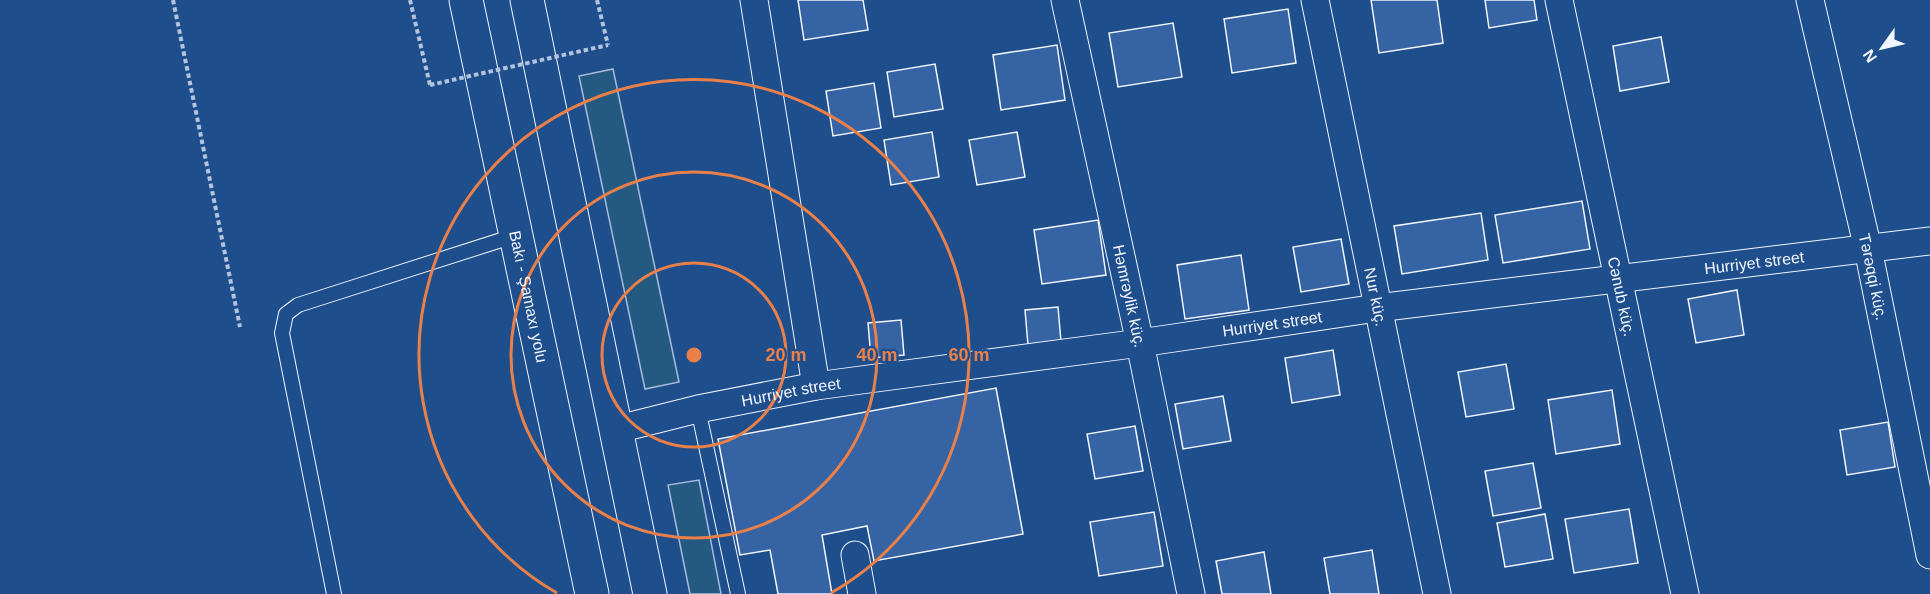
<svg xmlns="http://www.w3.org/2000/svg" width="1930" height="594" viewBox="0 0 1930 594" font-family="Arial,sans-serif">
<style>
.green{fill:#245a82;stroke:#a8bbd7;stroke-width:1.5}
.building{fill:#3563a3;stroke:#f2f6ff;stroke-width:1.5}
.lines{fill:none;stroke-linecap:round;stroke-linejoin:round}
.lane-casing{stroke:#f2f6ff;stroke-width:16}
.street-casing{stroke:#f2f6ff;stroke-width:29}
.highway-casing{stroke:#f2f6ff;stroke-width:35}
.path{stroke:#b3c4dc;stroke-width:4;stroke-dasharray:4.5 3;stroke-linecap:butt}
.lane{stroke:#1f4e8c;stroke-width:14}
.street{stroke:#1f4e8c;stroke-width:27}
.highway{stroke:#1f4e8c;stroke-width:33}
.path-bridge{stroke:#b3c4dc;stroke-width:4;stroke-dasharray:4.5 3;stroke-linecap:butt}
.ring{fill:none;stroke:#ea8049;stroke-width:3}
.labels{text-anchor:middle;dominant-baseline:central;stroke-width:4.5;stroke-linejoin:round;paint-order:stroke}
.street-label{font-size:16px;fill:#f2f6ff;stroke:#1f4e8c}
.centre{fill:#ea8049;stroke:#1f4e8c;stroke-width:3}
.ring-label{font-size:18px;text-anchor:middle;font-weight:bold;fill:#ea8049;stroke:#1f4e8c;stroke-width:4.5;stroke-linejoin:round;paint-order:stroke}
</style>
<rect width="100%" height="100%" fill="#1f4e8c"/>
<!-- green -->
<path class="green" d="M613,69L679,382L645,389L579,76Z
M699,480L721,594H690L668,485Z"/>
<!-- building -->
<path class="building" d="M798,0H863L868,30L804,40Z
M1371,0H1437L1443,43L1379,53Z
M1485,0H1534L1537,20L1489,28Z
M1288,9L1296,63L1232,73L1224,19Z
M1173,23L1182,77L1118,87L1109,33Z
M1661,37L1669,82L1620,91L1613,46Z
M1057,45L1065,100L1001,110L993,55Z
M935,64L943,109L894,117L887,72Z
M874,83L881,128L833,136L826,91Z
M932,132L939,177L891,185L884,140Z
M1017,132L1025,177L977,185L969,140Z
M1582,201L1590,249L1503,263L1495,215Z
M1481,213L1488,260L1402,274L1394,226Z
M1098,220L1106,275L1042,284L1034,230Z
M1341,239L1349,284L1301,292L1293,247Z
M1241,255L1249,310L1185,319L1177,265Z
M1737,290L1744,335L1696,343L1688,299Z
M1058,307L1061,342L1028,345L1025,310Z
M901,320L904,355L871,358L868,323Z
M1333,350L1340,395L1292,403L1285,358Z
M1506,364L1514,409L1466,417L1458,372Z
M996,388L1023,534L874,561L867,526L822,535L832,594H778L770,550L740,555L718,439Z
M1612,390L1620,444L1556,454L1548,400Z
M1223,396L1231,441L1183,449L1175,404Z
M1888,422L1895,467L1847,475L1840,430Z
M1135,426L1143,471L1095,479L1087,434Z
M1533,463L1541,508L1493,516L1485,471Z
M1629,509L1638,563L1574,573L1565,519Z
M1154,512L1163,566L1099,576L1090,522Z
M1545,514L1553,559L1505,567L1497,523Z
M1372,550L1379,594H1330L1324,558Z
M1264,552L1271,594H1222L1216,561Z"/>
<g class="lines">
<defs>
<path id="lane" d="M698,409L738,594
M334,594L282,333L286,314L298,305L517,235"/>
<g id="street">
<path d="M754,0L816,386"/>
<path id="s1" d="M1065,0L1140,343L1191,594"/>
<path id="s2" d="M1315,0L1437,594"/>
<path id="s3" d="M1559,0L1685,594"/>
<path id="s4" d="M1810,0L1868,249L1930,555"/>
<path id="s5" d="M618,429L698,409L816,386L1140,343L1377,308L1930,241"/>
<path d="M855,555L862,594"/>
</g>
<g id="highway">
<path id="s6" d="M466,0L592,594"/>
<path d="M527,0L650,594"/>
</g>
</defs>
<!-- lane casing -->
<use href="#lane" class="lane-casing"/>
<!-- street casing -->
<use href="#street" class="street-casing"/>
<!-- highway casing -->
<use href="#highway" class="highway-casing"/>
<!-- path -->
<path class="path" d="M173,0L240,327
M410,0L430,85
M597,0L608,45"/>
<!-- lane -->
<use href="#lane" class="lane"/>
<!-- street -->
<use href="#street" class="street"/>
<!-- highway -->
<use href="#highway" class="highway"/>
<!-- path-bridge -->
<path class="path-bridge" d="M430,85L608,45"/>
</g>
<!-- distance rings -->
<g class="ring">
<circle cx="694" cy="355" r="92"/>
<circle cx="694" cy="355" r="183"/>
<path d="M557 593A275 275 0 1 1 831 593"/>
</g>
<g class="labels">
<!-- street labels -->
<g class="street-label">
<text stroke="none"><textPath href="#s5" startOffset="1149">Hurriyet street</textPath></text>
<text stroke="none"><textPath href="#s4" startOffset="284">Tərəqqi küç.</textPath></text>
<text stroke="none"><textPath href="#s6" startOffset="303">Bakı - Şamaxı yolu</textPath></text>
<text stroke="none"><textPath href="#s1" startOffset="303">Həmrəylik küç.</textPath></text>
<text stroke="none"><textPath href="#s2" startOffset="303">Nur küç.</textPath></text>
<text stroke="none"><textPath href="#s3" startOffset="303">Cənub küç.</textPath></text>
<text stroke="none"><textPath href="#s5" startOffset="663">Hurriyet street</textPath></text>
<text stroke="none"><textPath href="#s5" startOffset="177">Hurriyet street</textPath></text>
</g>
</g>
<circle cx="694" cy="355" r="9" class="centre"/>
<g class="ring-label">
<text x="786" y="361">20 m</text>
<text x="877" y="361">40 m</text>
<text x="969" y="361">60 m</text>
</g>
<!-- north arrow -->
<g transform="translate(1882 48) rotate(236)" stroke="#1f4e8c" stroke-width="4.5" paint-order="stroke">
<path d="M0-4.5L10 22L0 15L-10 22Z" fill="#f2f6ff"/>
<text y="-9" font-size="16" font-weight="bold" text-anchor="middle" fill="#f2f6ff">N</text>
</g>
</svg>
